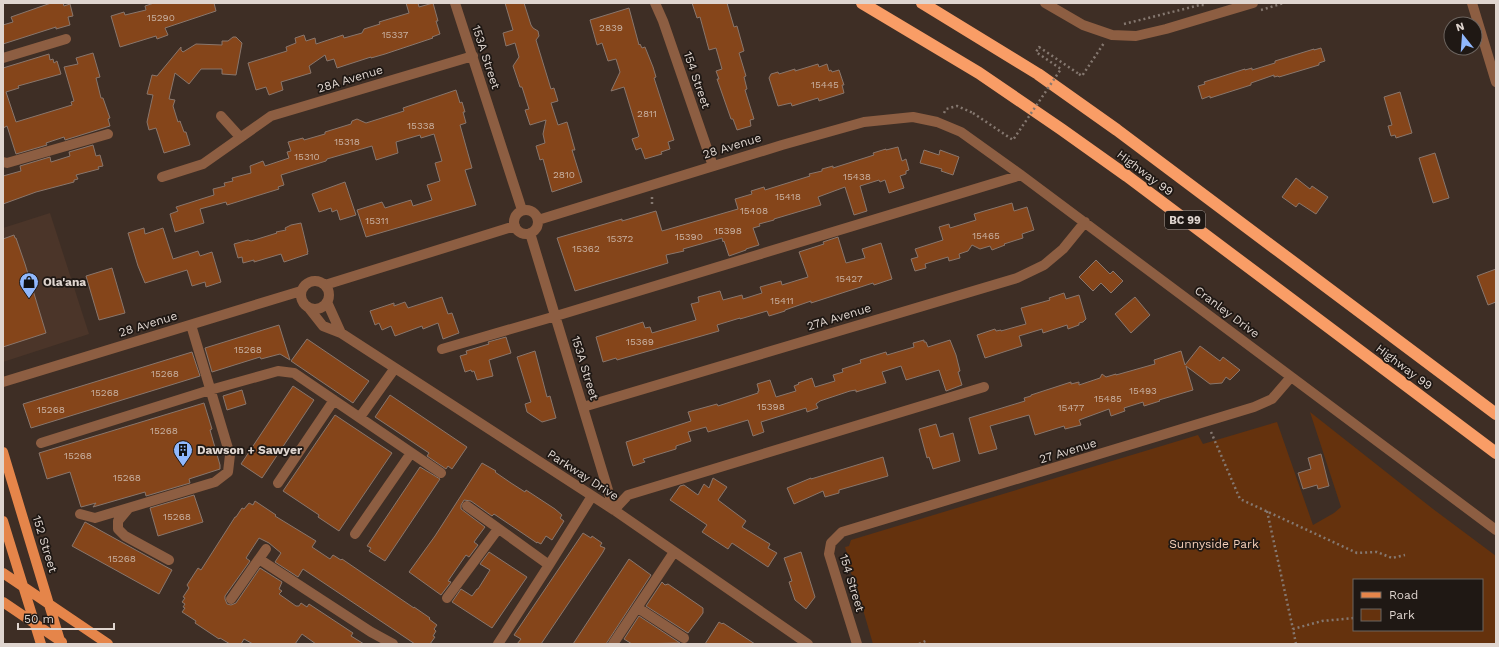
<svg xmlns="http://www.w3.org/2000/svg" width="1499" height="647" viewBox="0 0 1499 647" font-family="'Work Sans',sans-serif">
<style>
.built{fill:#4b3529}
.green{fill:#65320d;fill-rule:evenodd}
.building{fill:#85451a;stroke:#89766c}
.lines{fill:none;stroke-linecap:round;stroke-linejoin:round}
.path{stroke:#857870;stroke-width:2.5;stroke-dasharray:2 3;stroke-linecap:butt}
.minor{stroke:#8d5e42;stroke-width:10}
.major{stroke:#e5854a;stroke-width:10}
.highway{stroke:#f99d66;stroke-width:12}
.path-bridge{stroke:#857870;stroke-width:2.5;stroke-dasharray:2 3;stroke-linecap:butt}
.labels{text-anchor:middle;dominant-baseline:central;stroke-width:3.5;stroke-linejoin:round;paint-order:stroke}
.number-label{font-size:10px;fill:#c8b1a2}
.shield{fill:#1f1814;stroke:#a59c97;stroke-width:1}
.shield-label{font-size:11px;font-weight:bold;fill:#dfd5cf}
.street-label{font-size:12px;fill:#dfd5cf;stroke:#1f1814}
.poi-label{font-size:12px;font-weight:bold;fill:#dfd5cf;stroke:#1f1814;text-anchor:start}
.park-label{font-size:12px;fill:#f5ceb8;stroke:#1f1814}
</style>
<rect width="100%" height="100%" fill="#3e2e25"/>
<!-- built -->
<path class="built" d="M50,213L89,334L3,362V228Z"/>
<!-- green -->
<path class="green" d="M1310,412L1433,509L1496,556V644H873L855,582L845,559L847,554L845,547L849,546L851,540L1198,435L1203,444L1277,422L1313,525L1334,513L1341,507ZM1354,580H1482V630H1354Z"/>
<!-- building -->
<path class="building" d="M51,3H63L64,6L70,4L73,16L68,17L70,25L56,29V27L3,44V25L13,22L11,17Z
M154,3H214L216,11L165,28L168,35L157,39L156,36L120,47L111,16L124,12L125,15L146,10L145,6Z
M406,3H418L419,7L433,3L438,21H436L440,34L432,37L433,38L385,54L371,58V57L337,68L334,59L327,61L325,55L309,66L311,73L281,82L283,90L269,95L266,87L256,90L248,63L287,51L286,47L296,43L295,38L304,35L306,41L315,38L316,44L343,35L344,38L362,33L364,29L380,24L379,22L409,13Z
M505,3H524L531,25L533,28L538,31L539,36L536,40L551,89L554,88L558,101L551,103L558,125L567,122L575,150H572L582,182L552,192L543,159L540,160L536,146L545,143L543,134L546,120L530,125L525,110L529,109L522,87H520L513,66L519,57L515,43L506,46L503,33L513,30Z
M692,3H727L734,27L737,26L744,51L739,53L746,76L744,77L747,89L745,90L754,119L750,120L751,126L737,130L733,119H731L717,79H719L716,71L722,69L716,48L709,50L700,17L697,18Z
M629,8L639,45L640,44L642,48L645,47L653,67L656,77L654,78L674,140L668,142L670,149L661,152L662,154L645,159L641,148L636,150L632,139L638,137L639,136L624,87L611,91L620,72L616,59L608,61L602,43L597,45L590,20Z
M233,37H236L242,43L236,75L222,74V69H201L189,84L175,73L169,99L175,100L173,106L178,122L180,121L184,132H186L190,145L164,153L156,128L149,130L147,122L153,95L147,94L152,75L157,76L181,47V50L183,52L196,44L222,45V41H228Z
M1321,48L1325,61L1319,63V65L1279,77L1278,76L1274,77V75L1251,83V85L1210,98V96L1202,99L1198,86L1205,84L1204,82L1245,69V70L1252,68V70L1275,63V61L1314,49V50Z
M93,53L100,77L96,78L101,98H103L110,118L108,119L110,126L65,140L64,137L46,143L47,145L16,154L7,126L3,128V68L49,54L50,60L53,59L54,63L57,61L61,74L18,86L19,88L6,92L16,122L72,105L71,102L74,101L64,67L78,64L76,58Z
M818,64L819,67L827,64L829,71L831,70L832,72L839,70L844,85H842L844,93L819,101L818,98L792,106L791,103L778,106L769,78L771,74L778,72L779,74L795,69V71Z
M456,90L460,103L462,102L465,112H463L466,123L460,125L472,168L465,170L476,205L366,237L357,210L382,202L385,208L411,200L413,206L432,200L427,185L440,181L435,163L442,161L434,134L421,138L420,135L396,142L398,153L376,160L372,146L327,159L326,161L281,175L284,185L278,187L279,189L227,205L226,202L200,209L204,223L175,232L170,214L178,211L176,207L214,195L213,189L225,186L224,183L233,181L232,178L251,173L250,166L263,161L265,166L289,158L287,152L291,151L288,142L303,138L304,140L325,134V132L351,124L352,121L357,119L366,123L404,111L403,108Z
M1400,92L1412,133L1396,138L1395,135L1391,136L1388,126L1392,125L1384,97Z
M93,145L96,156L100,155L103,166L98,167L99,169L76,175L78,179L74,180V182L36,192L3,204V176L21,171L20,166L50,157L51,162L70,156L69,152Z
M898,147L902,161L906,159L909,170L906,171V174L900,176L904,188L889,193L885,180L880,182L879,180L860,186L867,211L854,215L845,187L818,197L821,205L774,219V220L759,224L760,226L753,228L759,245L746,249V250L729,256L724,241L723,242L722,238L683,249L684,251L666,255L668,263L575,291L557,238L622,219V221L656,211L662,231L738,209L735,199L752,194L751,191L764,187L765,190L810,176L809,174L822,171V169L833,166V168L874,155L873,153L886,149V150Z
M924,150L939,155L940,150L959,157L953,175L941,171L942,169L920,163Z
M1435,153L1449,198L1433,203L1419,158Z
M1296,178L1310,189L1312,186L1328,197L1316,214L1299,203L1296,207L1282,197Z
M345,182L356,215L340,220L337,210L332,212L331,208L319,212L312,194Z
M1012,203L1014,211L1027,207L1034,230L1022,234L1023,238L1004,244L1005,245L992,250L990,246L980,249L972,245L968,251L959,254L960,258L949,261L948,257L925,264L926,268L915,271L911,259L918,257L915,249L943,240L939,227L949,224L950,228L976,220L974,214Z
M301,223L308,252H307L308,254L284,262L281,254L254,262V260L243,263L242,257L238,258L234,244L248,240L251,241L277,233L276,232L286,230L285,228L291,225Z
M144,228L145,234L163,228L173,259L198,251L200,256L212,252L221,282L206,287L205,282L192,286L187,270L145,283L138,266L128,233Z
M14,235L15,238H16L25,264L46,333L3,347V239Z
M838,237L846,263L865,258L862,249L881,243L892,279L874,285L873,283L811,303V301L785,310V311L769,316L767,311L740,319V318L717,325L719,331L617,360L616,358L603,362L596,337L643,322L645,328L650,327L652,333L696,320L691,304L699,302L698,297L720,291L723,300L742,295L743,299L762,293L760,287L781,281L782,285L808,277L799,252L824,244L823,242Z
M1096,260L1110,274L1113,271L1123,281L1111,293L1101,283L1093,291L1079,277Z
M112,268L125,313L99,320L86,276Z
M1496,269V302L1488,305L1477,276Z
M1064,293L1066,299L1079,295L1086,319L1083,322L1079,323V325L1068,329L1067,325L1043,333L1042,329L1019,336L1022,346L985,358L977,335L995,329L996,331L1001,330V331L1026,324L1021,308L1050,300L1049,298Z
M442,297L448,314L452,313L459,333L443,339L438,323L423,329L422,326L395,336L391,326L382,330L379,323L375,325L370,311L394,303V306L405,302L408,308Z
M1135,297L1150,315L1131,333L1115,314Z
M279,325L290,360L280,354L261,359L260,357L212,372L205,348Z
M506,337L511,353L489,360L493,376L477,380L474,371L472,372L471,370L465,372L460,356L467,354L466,351L489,344L488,342Z
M307,339L369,381L353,403L291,361Z
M924,340V342H926L928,347L950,340L956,355L960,371L958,372L962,385L946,391L939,370L906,380L901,366L882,372L886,383L856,392V390L850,391L820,401L816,404L818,408L807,412L806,408L761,422L764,432L753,436L748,420L708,432L706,427L688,432L691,441L676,446V449L643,459L645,462L633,466L631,460L626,442L691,421L688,412L717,404L718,406L758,393V391H759L757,384L770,380L776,397L796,391L794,386L799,384L798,383L812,378L815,387L835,381L833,375L843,372L842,369L861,363L860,360L886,352L887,355L914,347L913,343Z
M1200,346L1220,361L1223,357L1240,370L1230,380L1226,377L1222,383L1210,384L1186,366L1193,390L1159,400L1160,401L1144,406L1143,402L1124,408L1125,411L1111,416L1109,409L1079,420L1081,425L1065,429L1064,426L1035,435L1029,415L990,426L997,449L979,454L969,418L1025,401L1024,398L1031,396V395L1071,382V384L1079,382V385L1100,378L1102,374L1106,377L1116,374V375L1155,364L1154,360L1181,351L1185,365Z
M535,351L547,397L550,396L556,418L542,422L527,412L525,404L531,402L517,357Z
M192,352L200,376L31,428L23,404Z
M293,386L314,400L262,478L241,464Z
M242,390L246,404L227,410L223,396Z
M390,395L467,447L452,469L448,466L446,469L427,456L429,453L375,417Z
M204,403L212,429L210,430L220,465V469L189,479L190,483L146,496L145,492L93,507L96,503L81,507L70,472L47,479L39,453Z
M335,415L392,453L339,531L318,517L319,515L283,491Z
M936,424L940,437L953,433L960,461L933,469L929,457L927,458L919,429Z
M1321,454L1329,486L1318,489L1317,485L1303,489L1298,473L1311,469L1308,458Z
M883,457L888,476L839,490V493L825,497L823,491L794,504L787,488L811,478V479Z
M482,463L496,471L495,472L511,483L525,492L526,490L555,509L562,515L560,518L564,521L552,540L546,536L541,544L537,542V543L494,514L492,516L471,501L464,500L461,505V509L485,527L474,542L478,545L469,557L466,555L448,581L451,582L441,595L409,572L435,536Z
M420,467L440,479L385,561L369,551L371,548L367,546Z
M713,478L727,487L718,500L746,521L742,527L770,544L768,548L777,553L768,567L732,543L728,549L702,532L707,525L670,500L680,486L684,485L698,495L704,484L709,488Z
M194,495L203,522L158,536L150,508Z
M255,501L276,515L275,516L316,541L312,547L330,559L333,555L341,560L342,559L414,608V607L430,618L429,619L437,625L434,629L436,631L433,636L435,637L430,644H415L303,569L298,577L275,562L281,553L269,543L259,538L246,558L250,561L225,596V599L227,604L231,605L236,603L260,568L282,582L279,589L282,591L279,594L296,606H299L301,603L307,607L309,604L353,633L351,636L364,644H316L302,634L295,644H253L244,639L241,644H230L220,638L219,639L195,623L196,621L182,612L185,608L183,607L185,604L182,602L185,598L183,597L189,588L187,585L198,568L201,570L235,517H236L242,508L244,509L249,503L253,505Z
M85,522L172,570L159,594L72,546Z
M583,533L591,538L592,536L602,543L600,546L605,548L603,552L541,644H517L521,639L514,635Z
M489,552L527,577L492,628L452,602L461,589L472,596L477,589H478L490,570L480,564Z
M801,552L815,597L806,609L795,600L789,582L792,581L784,558Z
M629,559L651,575L606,644H573Z
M662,582L665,585L668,584L703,608V613L688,633L646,606Z
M639,616L680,643L632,644L624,639Z
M719,622L722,624L723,623L755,644H705Z"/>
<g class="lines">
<!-- path -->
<path class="path" d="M1261,10L1284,3
M1124,24L1200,5H1205
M1079,74L1082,76L1104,43
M944,113L946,109L957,106L973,113
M652,204V197
M1211,432L1240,499L1357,553L1377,552L1392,558L1405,555
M1267,511L1293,629
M919,644L928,640
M1296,644L1293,629L1322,621L1354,618"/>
<!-- minor -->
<path class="minor" d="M455,3L522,210
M655,3L663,21L713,166
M1045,3L1083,25L1112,35L1136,36L1166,29L1253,3
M1472,3L1496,82
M3,58L66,39
M221,116L240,137
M3,162L7,163L108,134
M162,177L203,164L271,116L473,56
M514 222a12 12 0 1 1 24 0a12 12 0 1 1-24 0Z
M538,220L782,145L864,122L913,117L937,122L961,132L1021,175L1496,530
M530,233L614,510
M301 295a14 14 0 1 1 28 0a14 14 0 1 1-28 0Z
M325,285L515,226
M327,302L341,333
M308,307L323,326L341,333L614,510L808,644
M442,349L556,316L1021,175
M3,382L301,291
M583,407L1017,278L1044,265L1063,249L1085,222
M360,417L395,368
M41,443L210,390L278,371L294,373L441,473
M278,483L334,400
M467,506L549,565
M128,509L118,521V529L125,536L169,560
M614,510L628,495L984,387
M80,514L95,518L215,482L228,472L230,455L191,325
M355,534L411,453
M259,559L371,632L393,644
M447,598L498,529
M231,599L266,549
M638,608L684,638
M498,644L549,565L592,496
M613,644L674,552
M857,644L829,554L831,543L842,532L1254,407L1272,399L1291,377"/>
<!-- major -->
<path class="major" d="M3,452L61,644
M3,521L41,644
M3,573L108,644
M3,602L62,642"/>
<!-- highway -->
<path class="highway" d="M862,3L979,73L1061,129L1127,176L1496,453
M922,3L1038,74L1117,130L1496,414"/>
<!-- path-bridge -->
<path class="path-bridge" d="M973,113L1013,140L1061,69L1036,52L1039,47L1079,74"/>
</g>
<!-- icons -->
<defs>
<symbol id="shop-pin" viewBox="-11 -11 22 30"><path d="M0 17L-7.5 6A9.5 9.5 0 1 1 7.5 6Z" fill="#90b8fd" stroke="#1f1814"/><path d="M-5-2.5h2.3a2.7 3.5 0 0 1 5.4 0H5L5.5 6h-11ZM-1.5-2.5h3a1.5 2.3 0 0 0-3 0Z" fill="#111"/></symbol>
<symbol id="building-pin" viewBox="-11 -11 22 30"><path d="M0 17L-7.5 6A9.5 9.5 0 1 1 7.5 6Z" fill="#90b8fd" stroke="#1f1814"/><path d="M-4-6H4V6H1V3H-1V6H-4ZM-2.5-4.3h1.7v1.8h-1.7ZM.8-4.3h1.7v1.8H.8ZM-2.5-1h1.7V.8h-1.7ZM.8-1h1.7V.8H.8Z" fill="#111"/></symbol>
</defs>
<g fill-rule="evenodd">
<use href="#shop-pin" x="18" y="271" width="22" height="30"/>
<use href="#building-pin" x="172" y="439" width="22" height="30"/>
</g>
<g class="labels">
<!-- number labels -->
<g class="number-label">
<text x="161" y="17">15290</text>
<text x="611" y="27">2839</text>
<text x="395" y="34">15337</text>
<text x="825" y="84">15445</text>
<text x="647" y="113">2811</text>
<text x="421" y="125">15338</text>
<text x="347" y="141">15318</text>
<text x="307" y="156">15310</text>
<text x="564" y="174">2810</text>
<text x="857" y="176">15438</text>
<text x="788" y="196">15418</text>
<text x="754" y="210">15408</text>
<text x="377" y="220">15311</text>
<text x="728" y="230">15398</text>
<text x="986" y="235">15465</text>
<text x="689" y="236">15390</text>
<text x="620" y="238">15372</text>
<text x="586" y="248">15362</text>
<text x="849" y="278">15427</text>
<text x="782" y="300">15411</text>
<text x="640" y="341">15369</text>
<text x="248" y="349">15268</text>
<text x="165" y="373">15268</text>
<text x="1143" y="390">15493</text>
<text x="105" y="392">15268</text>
<text x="1108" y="398">15485</text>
<text x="771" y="406">15398</text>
<text x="1071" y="407">15477</text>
<text x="51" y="409">15268</text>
<text x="164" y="430">15268</text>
<text x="78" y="455">15268</text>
<text x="127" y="477">15268</text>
<text x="177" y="516">15268</text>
<text x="122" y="558">15268</text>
</g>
<!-- shield labels -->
<rect class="shield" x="1165" y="211" width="40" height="18" rx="3"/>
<g class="shield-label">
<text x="1185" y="220">BC 99</text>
</g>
<!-- street labels -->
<g class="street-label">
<text transform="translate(486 57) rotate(72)">153A Street</text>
<text transform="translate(350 79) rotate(-17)">28A Avenue</text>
<text transform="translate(697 80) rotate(71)">154 Street</text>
<text transform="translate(732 146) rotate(-17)">28 Avenue</text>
<text transform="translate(1145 173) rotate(37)">Highway 99</text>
<text transform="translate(1227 312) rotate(37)">Cranley Drive</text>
<text transform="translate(839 317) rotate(-17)">27A Avenue</text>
<text transform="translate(148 324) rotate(-17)">28 Avenue</text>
<text transform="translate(1404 367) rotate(37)">Highway 99</text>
<text transform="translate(585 368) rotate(73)">153A Street</text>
<text transform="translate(1068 451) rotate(-17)">27 Avenue</text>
<text transform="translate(583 475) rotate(33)">Parkway Drive</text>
<text transform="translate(45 544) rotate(73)">152 Street</text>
<text transform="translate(852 583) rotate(73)">154 Street</text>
</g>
<!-- poi labels -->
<g class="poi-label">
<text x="43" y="282">Ola'ana</text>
<text x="197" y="450">Dawson + Sawyer</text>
</g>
<!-- park labels -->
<g class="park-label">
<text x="1214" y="544">Sunnyside Park</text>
</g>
</g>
<!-- border -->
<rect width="1499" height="647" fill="none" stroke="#dfd5cf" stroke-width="8"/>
<!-- legend -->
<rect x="1353" y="579" width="130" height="52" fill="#1f1814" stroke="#6c645f"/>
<rect x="1361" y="592" width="20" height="6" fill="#e5854a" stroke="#6c645f"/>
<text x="1389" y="599" font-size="12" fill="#dfd5cf">Road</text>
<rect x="1361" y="609" width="20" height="12" fill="#65320d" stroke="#6c645f"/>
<text x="1389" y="619" font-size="12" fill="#dfd5cf">Park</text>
<!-- north arrow -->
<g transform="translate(1463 36) rotate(343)"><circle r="19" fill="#1f1814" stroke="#6c645f"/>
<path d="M0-3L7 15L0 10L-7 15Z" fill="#90b8fd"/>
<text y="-6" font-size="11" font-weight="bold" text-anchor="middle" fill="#dfd5cf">N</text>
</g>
<!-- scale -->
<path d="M18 623v6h96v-6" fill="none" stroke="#dfd5cf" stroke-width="2"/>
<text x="24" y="623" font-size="12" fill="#dfd5cf" stroke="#1f1814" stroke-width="3" paint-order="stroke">50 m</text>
</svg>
